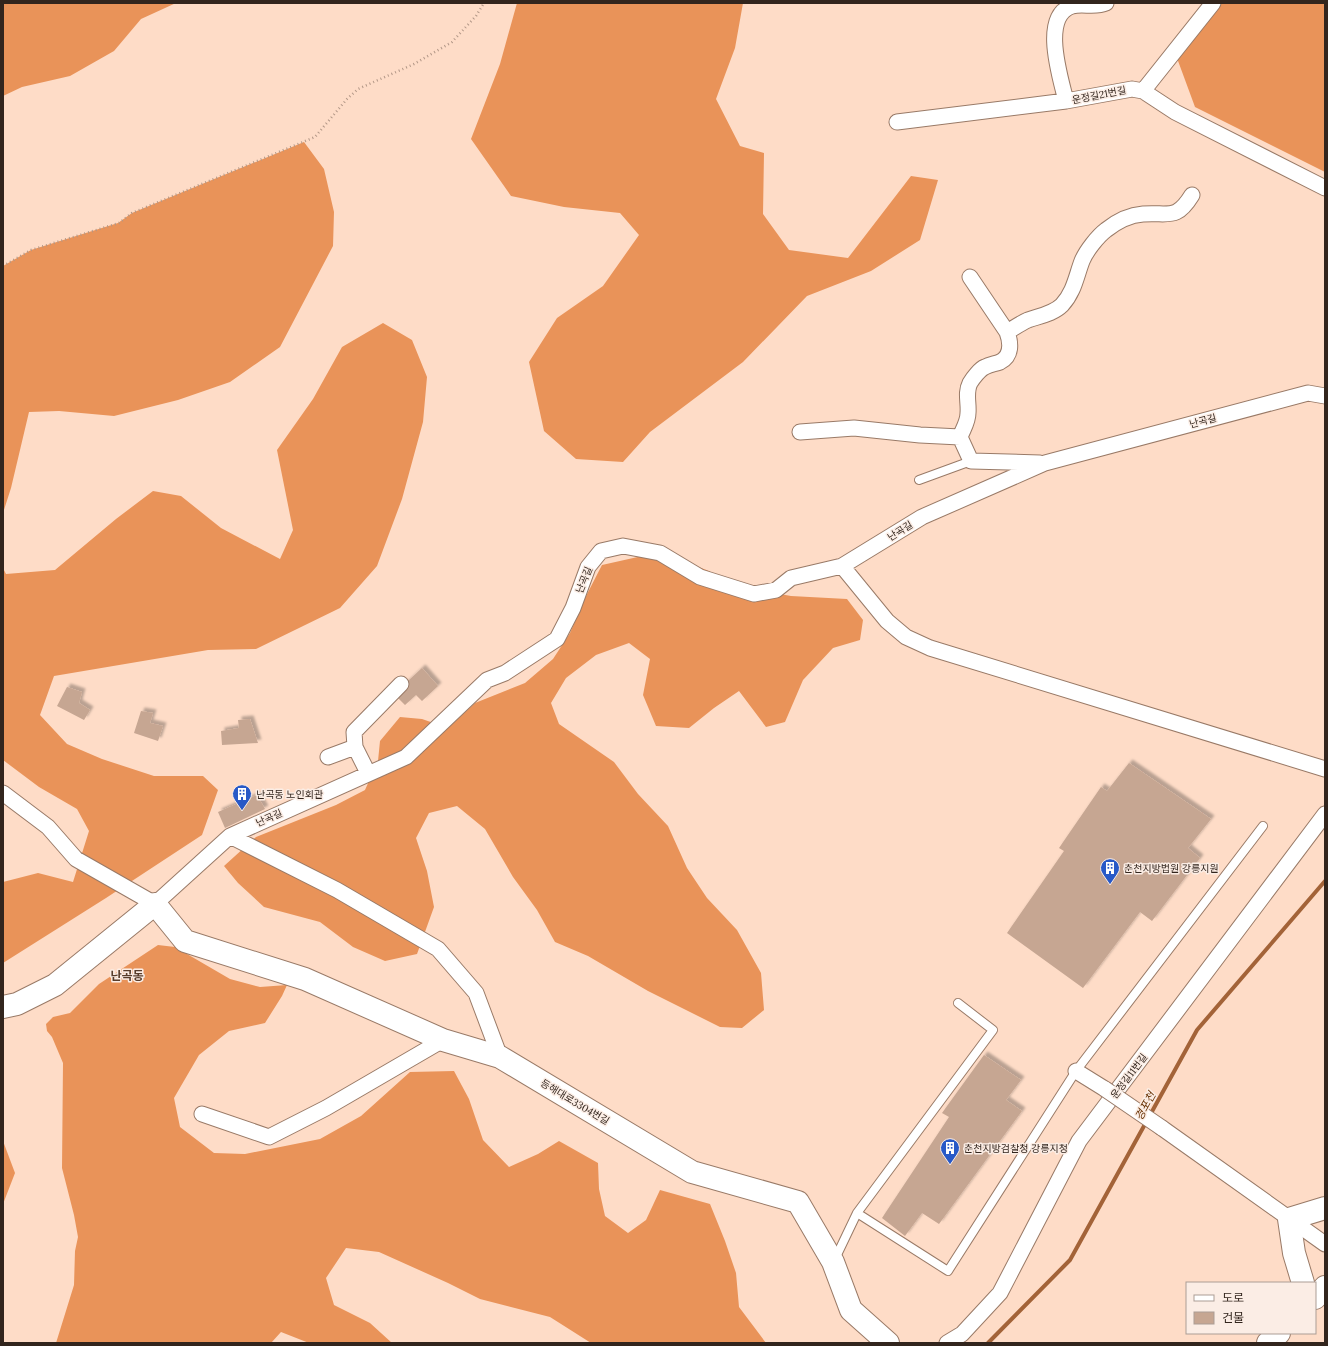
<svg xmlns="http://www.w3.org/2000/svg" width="1328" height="1346" viewBox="0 0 1328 1346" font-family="Lora,'Noto Sans KR',serif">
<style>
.forest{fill:#e99359}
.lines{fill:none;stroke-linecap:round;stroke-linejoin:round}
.stream{stroke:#a36338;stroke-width:4}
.building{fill:#c6a692;filter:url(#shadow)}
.lane-casing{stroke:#997a67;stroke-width:10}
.street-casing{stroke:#997a67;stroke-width:17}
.secondary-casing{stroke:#997a67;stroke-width:24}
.primary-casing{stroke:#997a67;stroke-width:24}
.highway-casing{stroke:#997a67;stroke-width:24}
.path{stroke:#b29787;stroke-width:2.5;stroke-dasharray:1 3;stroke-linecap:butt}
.lane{stroke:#fff;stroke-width:8}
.street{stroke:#fff;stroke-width:15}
.secondary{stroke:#fff;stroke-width:22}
.primary{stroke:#fff;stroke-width:22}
.highway{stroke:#fff;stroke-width:22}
.street-bridge-casing{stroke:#997a67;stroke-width:17;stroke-linecap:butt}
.street-bridge{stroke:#fff;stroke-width:15}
.labels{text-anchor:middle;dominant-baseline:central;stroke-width:3;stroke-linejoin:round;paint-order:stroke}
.street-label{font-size:10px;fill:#32251d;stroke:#fbede5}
.poi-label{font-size:10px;fill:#32251d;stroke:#fbede5;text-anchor:start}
.water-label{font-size:11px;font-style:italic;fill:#673001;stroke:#fbede5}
.quarter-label{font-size:12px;font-weight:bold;fill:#583d2b;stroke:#fbede5}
</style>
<defs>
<filter id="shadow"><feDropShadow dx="3.5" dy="-3.5" stdDeviation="1" flood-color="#0004"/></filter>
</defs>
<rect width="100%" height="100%" fill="#fedcc7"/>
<!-- forest -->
<path class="forest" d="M3,3H176L141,19L114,51L70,76L22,87L3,96Z
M517,3H743L735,48L716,99L740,146L764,153L763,214L789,250L848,258L911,176L938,180L920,240L871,271L807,296L743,362L650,432L623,462L576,459L544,431L529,362L557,318L603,286L639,235L620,213L564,207L511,196L471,139L500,64Z
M1205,3H1325V172L1195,107L1174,50Z
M304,142L324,169L334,212L333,246L280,347L230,382L178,400L114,416L59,411L29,412L11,488L3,513V266L31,250L118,223L132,213Z
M383,323L412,340L427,377L423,422L402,499L377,566L340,608L256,649L208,650L54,676L40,715L67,744L102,759L154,776H203L218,790L202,835L106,898L3,963V882L38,873L73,882L89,831L77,809L39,787L3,760V568L6,574L55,570L116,519L153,491L181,496L221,528L280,559L293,530L277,450L313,399L342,347Z
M660,552L709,571L730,585L791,596L847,599L863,620L860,640L833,648L803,680L785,722L766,727L739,691L714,708L689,728L656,726L643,695L650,659L629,643L596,655L566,678L551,703L559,724L614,762L638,794L668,826L687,868L707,898L737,930L761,973L764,1010L742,1028L720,1027L648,991L588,956L555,942L537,910L513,877L485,829L457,806L429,813L416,838L427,871L434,907L417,954L385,961L353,947L320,922L264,907L238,883L224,866L256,837L336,805L365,790L378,761L380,741L400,717L422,719L448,728L475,703L525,683L553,659L570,633L585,598L602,565Z
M158,945L175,947L230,979L260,987L287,985L282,996L265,1023L229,1031L199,1055L174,1098L180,1127L214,1153L245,1154L320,1139L361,1116L410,1072L454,1071L469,1099L483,1140L509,1167L538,1154L559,1141L598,1163L599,1189L605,1216L628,1233L646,1220L660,1190L710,1204L725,1241L736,1273L739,1307L766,1343H591L550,1317L480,1299L448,1283L379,1252L346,1248L326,1278L334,1305L370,1323L392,1343H309L281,1332L271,1343H56L74,1285L75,1251L78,1237L74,1215L62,1168L63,1063L52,1037L47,1031L46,1024L53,1017L70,1013L99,984Z
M3,1141L15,1173L3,1204Z"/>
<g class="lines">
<!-- stream -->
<path class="stream" d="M988,1343L1070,1260L1197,1030L1325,881"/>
</g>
<!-- building -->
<path class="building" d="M422,668L438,686L422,701L416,695L405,705L394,694Z
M67,687L82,692L79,703L90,710L84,720L57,706Z
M141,711L153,713L150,723L163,726L158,741L134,733Z
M250,719L258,743L222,745L221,731L239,728L238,720Z
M1129,763L1211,819L1188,848L1200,858L1152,921L1140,912L1083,988L1007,933L1064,851L1059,848L1101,787L1107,791Z
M257,795L265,809L225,828L218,812Z
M984,1055L1021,1080L1006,1100L1022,1111L939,1224L922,1213L905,1236L882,1218L949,1117L942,1113Z"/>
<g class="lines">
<defs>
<path id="lane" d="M919,480L971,461
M857,1213L948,1271L1076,1071L1263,826
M835,1259L857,1213L993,1030L958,1003"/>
<path id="street" d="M1143,91L1213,3
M1066,101C1061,79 1040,16 1072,6C1083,3 1095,8 1106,3
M897,122L1066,101L1132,89L1143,91L1175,112L1325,188
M1007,332C1014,328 1021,323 1028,320C1039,316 1053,314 1062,305C1074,292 1076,277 1082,261C1086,251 1098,236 1106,230C1116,222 1130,215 1143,214C1169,212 1176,221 1192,195
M800,432L854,428L920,435L960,437L971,461L1040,463
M960,437C963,429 968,422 968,413C969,403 965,393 970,383C973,378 980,369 985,367C990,364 995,364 1000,362C1012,356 1011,343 1007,332L970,277
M842,566L887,621L906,637L930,648L1325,769
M328,757L355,747
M368,773L355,747L354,732L401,684
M3,793L48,827L76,859L155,904L230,836L406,757L487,680L505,673L557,639L573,608L588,567L601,551L623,546L660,553L700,577L754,594L776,590L791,578L842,566L922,517L1045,463L1308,393L1325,396
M230,836L337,890L438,949L476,993L500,1057
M1076,1071L1105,1089
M202,1114L269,1137L326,1108L443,1040
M1162,1128L1325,1244
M947,1343L962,1334L1000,1293L1079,1141L1325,814"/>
<path id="secondary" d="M3,1007L17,1004L55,985L155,904L185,941L305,979L443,1040L500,1057L692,1172L798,1202L833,1262L851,1310L888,1343"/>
<path id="primary" d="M1303,1283L1294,1253L1289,1219L1325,1208"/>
<path id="highway" d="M1315,1298L1325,1287
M1268,1343L1279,1333"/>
</defs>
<!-- lane casing -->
<use href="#lane" class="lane-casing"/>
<!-- street casing -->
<use href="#street" class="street-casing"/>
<!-- secondary casing -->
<use href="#secondary" class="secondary-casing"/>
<!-- primary casing -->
<use href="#primary" class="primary-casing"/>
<!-- highway casing -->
<use href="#highway" class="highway-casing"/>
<!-- path -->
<path class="path" d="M3,266L31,250L119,223L132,213L315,137L347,99L358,89L414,64L452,42L476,16L484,3"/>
<!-- lane -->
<use href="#lane" class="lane"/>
<!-- street -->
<use href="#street" class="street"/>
<!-- secondary -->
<use href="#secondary" class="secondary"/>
<!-- primary -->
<use href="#primary" class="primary"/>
<!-- highway -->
<use href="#highway" class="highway"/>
<defs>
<path id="street-bridge" d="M1105,1089L1162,1128"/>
</defs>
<!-- street-bridge casing -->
<use href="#street-bridge" class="street-bridge-casing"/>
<!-- street-bridge -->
<use href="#street-bridge" class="street-bridge"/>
</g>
<!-- icons -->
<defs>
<symbol id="building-pin" viewBox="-11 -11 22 30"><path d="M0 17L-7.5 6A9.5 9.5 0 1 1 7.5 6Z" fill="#2859c7" stroke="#fbede5"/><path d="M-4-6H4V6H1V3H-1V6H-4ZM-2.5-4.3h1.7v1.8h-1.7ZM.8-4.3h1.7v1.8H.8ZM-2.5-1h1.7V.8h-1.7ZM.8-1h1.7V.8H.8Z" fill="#fff"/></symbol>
</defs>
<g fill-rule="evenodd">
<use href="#building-pin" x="231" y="783" width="22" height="30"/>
<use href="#building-pin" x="1099" y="857" width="22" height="30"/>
<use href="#building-pin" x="939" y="1137" width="22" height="30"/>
</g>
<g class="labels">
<!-- street labels -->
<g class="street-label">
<text transform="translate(1099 95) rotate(-11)">운정길21번길</text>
<text transform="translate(1203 421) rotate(-15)">난곡길</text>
<text transform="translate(900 531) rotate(-32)">난곡길</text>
<text transform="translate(584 580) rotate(-68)">난곡길</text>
<text transform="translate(269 818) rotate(-24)">난곡길</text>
<text transform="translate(1129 1076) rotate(-53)">운정길11번길</text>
<text transform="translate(575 1102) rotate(31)">동해대로3304번길</text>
</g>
<!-- poi labels -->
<g class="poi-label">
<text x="256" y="794">난곡동 노인회관</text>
<text x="1124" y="868">춘천지방법원 강릉지원</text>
<text x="964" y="1148">춘천지방검찰청 강릉지청</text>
</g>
<!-- water labels -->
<g class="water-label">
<text transform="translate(1145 1106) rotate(-61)">경포천</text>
</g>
<!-- quarter labels -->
<g class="quarter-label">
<text x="127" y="975">난곡동</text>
</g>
</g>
<!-- border -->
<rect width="1328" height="1346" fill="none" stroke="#32251d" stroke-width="8"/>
<!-- legend -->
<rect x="1186" y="1282" width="130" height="52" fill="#fbede5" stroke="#ab9d95"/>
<rect x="1194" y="1295" width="20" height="6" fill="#ffffff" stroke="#ab9d95"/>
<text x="1222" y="1302" font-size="12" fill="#32251d">도로</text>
<rect x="1194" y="1312" width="20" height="12" fill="#c6a692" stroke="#ab9d95"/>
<text x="1222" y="1322" font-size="12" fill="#32251d">건물</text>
</svg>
